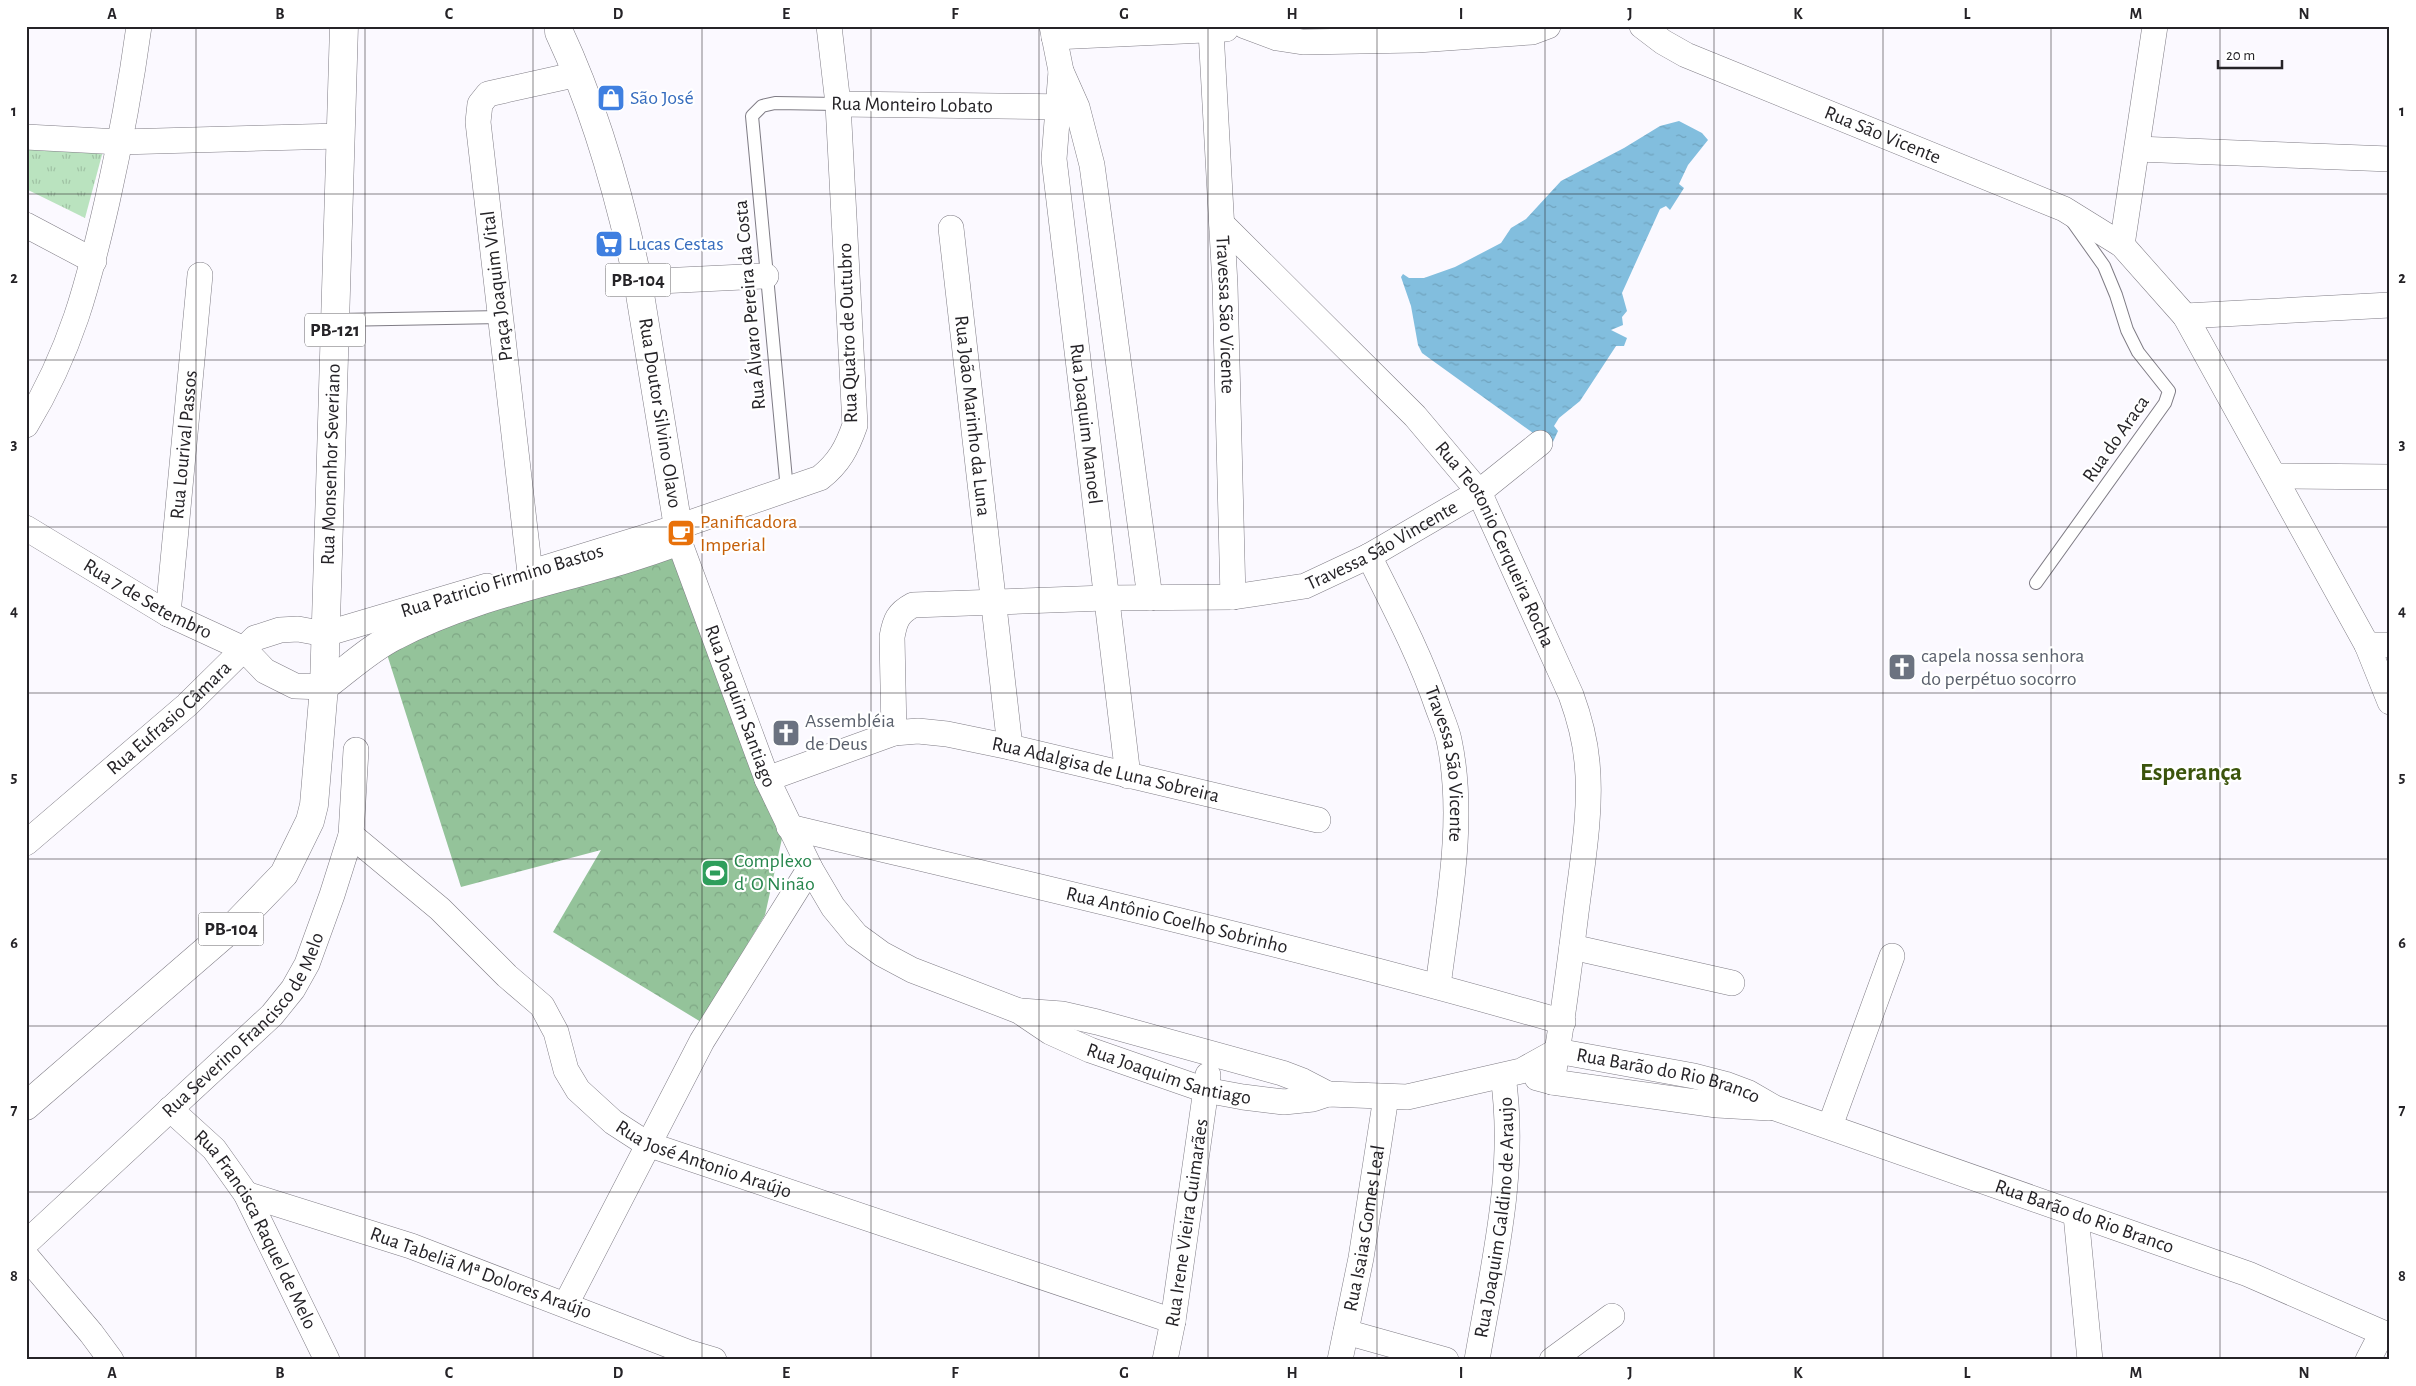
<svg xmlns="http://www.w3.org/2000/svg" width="2416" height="1386" viewBox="0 0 2416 1386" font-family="'Alegreya Sans',sans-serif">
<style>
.forest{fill:url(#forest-crowns)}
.park{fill:url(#park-tufts)}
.water{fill:url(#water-ripples)}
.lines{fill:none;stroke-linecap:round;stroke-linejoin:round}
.lane-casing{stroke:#7f7c85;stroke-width:14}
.street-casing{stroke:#7f7c85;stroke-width:26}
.primary-casing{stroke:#7f7c85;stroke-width:29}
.lane{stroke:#fff;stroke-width:12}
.street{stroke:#fff;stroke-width:25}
.primary{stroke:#fff;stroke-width:28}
.grid{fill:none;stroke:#252327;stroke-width:1;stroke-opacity:0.55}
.labels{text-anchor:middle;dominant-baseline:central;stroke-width:4.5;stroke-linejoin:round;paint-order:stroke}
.shield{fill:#fff;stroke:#666568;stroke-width:1}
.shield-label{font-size:19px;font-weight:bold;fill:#252327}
.shop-label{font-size:20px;fill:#366cbe;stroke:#fff;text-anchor:start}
.street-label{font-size:20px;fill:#252327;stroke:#fff}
.food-label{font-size:20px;fill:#c56008;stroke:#fff;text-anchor:start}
.worship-label{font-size:20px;fill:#5b616d;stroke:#fff;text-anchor:start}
.leisure-label{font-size:20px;fill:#27864d;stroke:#fff;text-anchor:start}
.district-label{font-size:25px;font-weight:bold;fill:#3b540c;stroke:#fff}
.neatline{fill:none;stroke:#252327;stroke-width:2}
.grid-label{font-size:16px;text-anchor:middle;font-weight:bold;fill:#252327}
</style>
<defs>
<pattern id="forest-crowns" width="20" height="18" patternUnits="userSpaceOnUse" patternTransform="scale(1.25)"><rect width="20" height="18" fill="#94c39a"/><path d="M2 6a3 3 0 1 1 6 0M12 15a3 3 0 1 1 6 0" fill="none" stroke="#7fa785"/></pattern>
<pattern id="park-tufts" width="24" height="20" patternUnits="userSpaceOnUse" patternTransform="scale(1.25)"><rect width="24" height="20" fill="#bae3bf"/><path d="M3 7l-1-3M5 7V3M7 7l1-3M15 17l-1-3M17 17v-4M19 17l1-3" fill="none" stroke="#a0c2a4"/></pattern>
<pattern id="water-ripples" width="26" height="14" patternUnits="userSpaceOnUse" patternTransform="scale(1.25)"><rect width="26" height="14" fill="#82bede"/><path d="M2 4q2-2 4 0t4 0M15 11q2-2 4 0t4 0" fill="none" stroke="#70a3be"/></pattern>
</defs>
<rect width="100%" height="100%" fill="#fbf9ff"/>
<!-- forest -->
<path class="forest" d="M670,555L692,581L785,825L765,915L701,1022L553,932L601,850L461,887L385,648L418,629Z"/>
<!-- park -->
<path class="park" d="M26,146L103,151L85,218L26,189Z"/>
<!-- water -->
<path class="water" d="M1679,121L1702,133L1708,140L1688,165L1679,184L1684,188L1670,210L1666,206L1660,209L1622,293L1627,311L1622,317L1623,325L1611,330L1627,338L1624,346H1616L1580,401L1559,418L1554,426L1558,431L1552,444L1547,443L1422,353L1418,345L1411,306L1401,277L1403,274L1409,278H1424L1455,267L1501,243L1511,228L1526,219L1561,181L1624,148L1660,126Z"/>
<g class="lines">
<defs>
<path id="lane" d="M336,320L501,317
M787,490L752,116L762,106L775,103L838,104
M2036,583L2165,403L2169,391L2138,352L2127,330L2116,295L2104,266L2072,221"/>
<g id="street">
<path d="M1052,26L1061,71L1077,107L1092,165L1150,598"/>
<path d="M1245,26L1277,38L1303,42L1417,40L1532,32L1548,26"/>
<path id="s1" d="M1642,26L1663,42L1686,55L2064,209L2122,245L2185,316L2367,645L2390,702"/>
<path id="s2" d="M1211,31L1225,285L1233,597"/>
<path d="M1054,37L1226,29"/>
<path id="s3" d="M1061,71L1054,159L1128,776"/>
<path d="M838,104L1074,107"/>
<path d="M26,137L120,142L340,136"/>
<path d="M2137,149L2390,159"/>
<path id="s4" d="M1222,224L1415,416L1479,492L1571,695C1579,717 1585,739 1587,762C1592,810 1582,865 1576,913C1569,970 1562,1026 1552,1082"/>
<path d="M26,225L94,261"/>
<path id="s5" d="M951,228L1010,747"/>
<path d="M2122,245L2155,26"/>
<path d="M638,282L766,276"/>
<path d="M2185,316L2390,305"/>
<path d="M26,425C71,351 88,285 107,202C120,144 131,85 139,26"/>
<path d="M2275,476L2390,477"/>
<path id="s6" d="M26,528L168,614L244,649L265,671L295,686L324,687"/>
<path id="s7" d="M679,541L767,779L810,868L833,907L856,935L882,954L912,970L1019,1011L1050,1032L1090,1050L1205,1090L1243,1097L1284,1102L1313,1099L1328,1094L1407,1097L1521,1071L1557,1051L1694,1076L1725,1084L1749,1093L1775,1108L2248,1274L2390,1336"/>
<path id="s8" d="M1369,556C1394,606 1420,655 1438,708C1442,719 1447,730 1449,740C1466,819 1448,907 1438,986"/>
<path d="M532,572L678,527L820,478C839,463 847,448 855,425L838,104L829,26"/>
<path d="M530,573L478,122L480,104L488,94L578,74"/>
<path id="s9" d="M168,614L200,275"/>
<path d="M2367,645H2390"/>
<path id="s10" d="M894,733L892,637C895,620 898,613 913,605L1105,598L1233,597L1305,586L1369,556L1479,492L1540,443"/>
<path id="s11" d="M767,779L894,733L918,731L947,734L1010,747L1318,820"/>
<path id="s12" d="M789,827C1048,889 1307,948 1563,1022"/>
<path id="s13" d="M351,835L440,909L507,976L542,1006L556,1032L566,1070L578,1090L613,1122L647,1144L1173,1321"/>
<path id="s14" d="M26,843L187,705L255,638L280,630L298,629L325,634L487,586"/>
<path d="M1572,947L1732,983"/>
<path d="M1021,1011L1062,1014L1097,1022L1282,1073L1303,1081L1328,1094"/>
<path d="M1537,1078L1552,1082L1717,1105L1769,1108"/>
<path id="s15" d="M170,1109L214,1149L246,1194L327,1360"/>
<path d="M1830,1126L1892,956"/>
<path d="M246,1194L411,1246L687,1352L714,1360"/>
<path d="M2076,1215L2090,1360"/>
<path id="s16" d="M26,1243L272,1015L293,989L307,964L332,895L351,835L356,750"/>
<path d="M26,1256L91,1333L111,1360"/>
<path d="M566,1304L702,1041L810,868"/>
<path d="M1346,1332L1446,1360"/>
<path id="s17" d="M1165,1360L1173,1321L1208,1075"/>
<path id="s18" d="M1340,1360L1361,1258L1386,1097"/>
<path id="s19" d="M1477,1360C1493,1266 1517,1171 1503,1076"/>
<path d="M1552,1360L1612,1316"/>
<path d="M2368,1360L2382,1333"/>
</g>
<g id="primary">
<path d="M324,687C347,670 369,649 395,636C484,589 586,577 679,541L680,529L678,527L638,282C620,197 596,111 559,32V26"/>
<path id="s20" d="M26,1106L233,927L284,874L310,821L314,805L324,687L344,26"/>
</g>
</defs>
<!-- lane casing -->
<use href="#lane" class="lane-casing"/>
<!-- street casing -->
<use href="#street" class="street-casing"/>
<!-- primary casing -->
<use href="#primary" class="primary-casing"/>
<!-- lane -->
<use href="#lane" class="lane"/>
<!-- street -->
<use href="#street" class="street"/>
<!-- primary -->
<use href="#primary" class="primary"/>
</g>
<!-- grid -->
<path class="grid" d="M196,26V1360M365,26V1360M533,26V1360M702,26V1360M871,26V1360M1039,26V1360M1208,26V1360M1377,26V1360M1545,26V1360M1714,26V1360M1883,26V1360M2051,26V1360M2220,26V1360M26,194H2390M26,360H2390M26,527H2390M26,693H2390M26,859H2390M26,1026H2390M26,1192H2390"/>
<!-- icons -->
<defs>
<symbol id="shop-square" viewBox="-11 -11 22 22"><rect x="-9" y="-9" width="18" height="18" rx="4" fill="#3f7fe0" stroke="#fff"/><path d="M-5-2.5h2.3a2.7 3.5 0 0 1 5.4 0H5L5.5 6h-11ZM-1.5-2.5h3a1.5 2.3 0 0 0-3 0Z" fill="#fff"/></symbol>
<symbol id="supermarket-square" viewBox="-11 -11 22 22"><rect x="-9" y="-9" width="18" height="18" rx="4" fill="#3f7fe0" stroke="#fff"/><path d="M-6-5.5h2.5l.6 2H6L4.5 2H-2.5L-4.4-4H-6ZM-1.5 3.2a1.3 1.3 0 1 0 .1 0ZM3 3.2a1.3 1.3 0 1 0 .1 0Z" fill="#fff"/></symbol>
<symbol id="cafe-square" viewBox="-11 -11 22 22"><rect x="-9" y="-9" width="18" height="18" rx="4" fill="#e8710a" stroke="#fff"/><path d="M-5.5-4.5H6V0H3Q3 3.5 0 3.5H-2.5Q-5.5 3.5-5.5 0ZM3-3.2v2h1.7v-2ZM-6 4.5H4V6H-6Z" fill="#fff"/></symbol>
<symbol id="church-square" viewBox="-11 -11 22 22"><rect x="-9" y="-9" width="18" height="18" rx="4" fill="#6b7280" stroke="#fff"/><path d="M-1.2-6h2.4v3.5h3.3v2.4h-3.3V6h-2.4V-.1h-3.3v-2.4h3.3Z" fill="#fff"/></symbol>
<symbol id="stadium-square" viewBox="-11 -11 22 22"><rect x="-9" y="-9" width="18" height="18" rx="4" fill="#2e9e5b" stroke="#fff"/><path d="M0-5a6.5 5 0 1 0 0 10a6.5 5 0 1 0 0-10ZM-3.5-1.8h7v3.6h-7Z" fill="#fff"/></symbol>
</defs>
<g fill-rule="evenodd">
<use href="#shop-square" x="595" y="82" width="32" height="32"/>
<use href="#supermarket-square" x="593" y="228" width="32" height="32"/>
<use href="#cafe-square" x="665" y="517" width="32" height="32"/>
<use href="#church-square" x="1886" y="651" width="32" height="32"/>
<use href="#church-square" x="770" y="717" width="32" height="32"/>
<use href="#stadium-square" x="699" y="857" width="32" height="32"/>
</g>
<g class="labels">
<!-- shield labels -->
<g class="shield">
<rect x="605.5" y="263.5" width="65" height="33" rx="4"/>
<rect x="305" y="313.5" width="60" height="33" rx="4"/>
<rect x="198.5" y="912.5" width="65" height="33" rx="4"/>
</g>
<g class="shield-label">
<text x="638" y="280">PB-104</text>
<text x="335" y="330">PB-121</text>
<text x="231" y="929">PB-104</text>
</g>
<!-- shop labels -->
<g class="shop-label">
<text x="630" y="98">São José</text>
<text x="628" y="244">Lucas Cestas</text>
</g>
<!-- street labels -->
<g class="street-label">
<text transform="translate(912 105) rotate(1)">Rua Monteiro Lobato</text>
<text stroke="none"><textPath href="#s1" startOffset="265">Rua São Vicente</textPath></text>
<text transform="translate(497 286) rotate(-97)">Praça Joaquim Vital</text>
<text transform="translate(750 305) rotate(-95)">Rua Álvaro Pereira da Costa</text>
<text stroke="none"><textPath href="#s2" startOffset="284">Travessa São Vicente</textPath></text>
<text transform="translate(848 333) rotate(-92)">Rua Quatro de Outubro</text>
<text transform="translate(660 413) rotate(81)">Rua Doutor Silvino Olavo</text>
<text stroke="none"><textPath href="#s5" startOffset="189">Rua João Marinho da Luna</textPath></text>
<text stroke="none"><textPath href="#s3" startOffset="355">Rua Joaquim Manoel</textPath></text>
<text transform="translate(2116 439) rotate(-55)">Rua do Araca</text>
<text stroke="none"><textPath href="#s9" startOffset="170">Rua Lourival Passos</textPath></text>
<text stroke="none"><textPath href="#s20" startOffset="764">Rua Monsenhor Severiano</textPath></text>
<text stroke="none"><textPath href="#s10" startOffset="616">Travessa São Vincente</textPath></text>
<text stroke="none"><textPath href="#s4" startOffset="425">Rua Teotonio Cerqueira Rocha</textPath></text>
<text transform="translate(502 581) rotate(-17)">Rua Patricio Firmino Bastos</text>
<text stroke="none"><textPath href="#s6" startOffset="141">Rua 7 de Setembro</textPath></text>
<text stroke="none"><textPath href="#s7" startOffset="176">Rua Joaquim Santiago</textPath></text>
<text stroke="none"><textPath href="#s14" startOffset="190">Rua Eufrasio Câmara</textPath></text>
<text stroke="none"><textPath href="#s8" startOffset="224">Travessa São Vicente</textPath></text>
<text stroke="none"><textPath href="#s11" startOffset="351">Rua Adalgisa de Luna Sobreira</textPath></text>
<text stroke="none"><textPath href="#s12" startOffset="399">Rua Antônio Coelho Sobrinho</textPath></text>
<text stroke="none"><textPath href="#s16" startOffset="310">Rua Severino Francisco de Melo</textPath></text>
<text stroke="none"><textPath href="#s7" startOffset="779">Rua Joaquim Santiago</textPath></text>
<text stroke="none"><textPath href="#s7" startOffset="1294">Rua Barão do Rio Branco</textPath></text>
<text stroke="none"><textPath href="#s13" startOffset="495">Rua José Antonio Araújo</textPath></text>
<text stroke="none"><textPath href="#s7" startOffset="1735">Rua Barão do Rio Branco</textPath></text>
<text stroke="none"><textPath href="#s19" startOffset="144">Rua Joaquim Galdino de Araujo</textPath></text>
<text stroke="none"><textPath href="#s17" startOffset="139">Rua Irene Vieira Guimarães</textPath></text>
<text stroke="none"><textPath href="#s18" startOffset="134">Rua Isaias Gomes Leal</textPath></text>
<text stroke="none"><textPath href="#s15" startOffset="150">Rua Francisca Raquel de Melo</textPath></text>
<text transform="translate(481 1273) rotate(20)">Rua Tabeliã Mª Dolores Araújo</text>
</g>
<!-- food labels -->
<g class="food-label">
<text x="700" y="522">Panificadora<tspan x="700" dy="23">Imperial</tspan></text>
</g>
<!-- worship labels -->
<g class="worship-label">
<text x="1921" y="656">capela nossa senhora<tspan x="1921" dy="23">do perpétuo socorro</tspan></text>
<text x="805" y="721">Assembléia<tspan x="805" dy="23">de Deus</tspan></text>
</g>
<!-- leisure labels -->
<g class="leisure-label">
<text x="734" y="861">Complexo<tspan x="734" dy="23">d' O Ninão</tspan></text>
</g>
<!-- district labels -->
<g class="district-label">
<text x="2191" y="772">Esperança</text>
</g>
</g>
<!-- border -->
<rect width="2416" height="1386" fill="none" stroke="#ffffff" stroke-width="55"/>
<!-- scale -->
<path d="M2218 60v8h64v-8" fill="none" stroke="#252327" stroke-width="2.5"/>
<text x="2226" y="60" font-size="15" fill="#252327" stroke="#ffffff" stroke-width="4" paint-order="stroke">20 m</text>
<rect x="28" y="28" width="2360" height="1330" class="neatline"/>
<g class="grid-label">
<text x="112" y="19">A</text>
<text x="280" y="19">B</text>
<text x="449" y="19">C</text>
<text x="618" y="19">D</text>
<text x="786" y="19">E</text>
<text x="955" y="19">F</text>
<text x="1124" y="19">G</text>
<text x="1292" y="19">H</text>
<text x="1461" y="19">I</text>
<text x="1630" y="19">J</text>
<text x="1798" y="19">K</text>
<text x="1967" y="19">L</text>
<text x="2136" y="19">M</text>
<text x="2304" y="19">N</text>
<text x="14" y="116">1</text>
<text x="2402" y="116">1</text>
<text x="14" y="283">2</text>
<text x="2402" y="283">2</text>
<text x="14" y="449">3</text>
<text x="2402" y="449">3</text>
<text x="14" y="616">4</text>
<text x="2402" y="616">4</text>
<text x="14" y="782">5</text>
<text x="2402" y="782">5</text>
<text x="14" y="948">6</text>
<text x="2402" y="948">6</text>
<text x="14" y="1115">7</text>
<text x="2402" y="1115">7</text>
<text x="14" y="1281">8</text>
<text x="2402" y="1281">8</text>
<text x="112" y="1378">A</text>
<text x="280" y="1378">B</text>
<text x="449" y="1378">C</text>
<text x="618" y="1378">D</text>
<text x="786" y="1378">E</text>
<text x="955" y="1378">F</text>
<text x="1124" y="1378">G</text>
<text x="1292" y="1378">H</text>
<text x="1461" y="1378">I</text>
<text x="1630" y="1378">J</text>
<text x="1798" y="1378">K</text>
<text x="1967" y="1378">L</text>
<text x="2136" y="1378">M</text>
<text x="2304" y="1378">N</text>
</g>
</svg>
